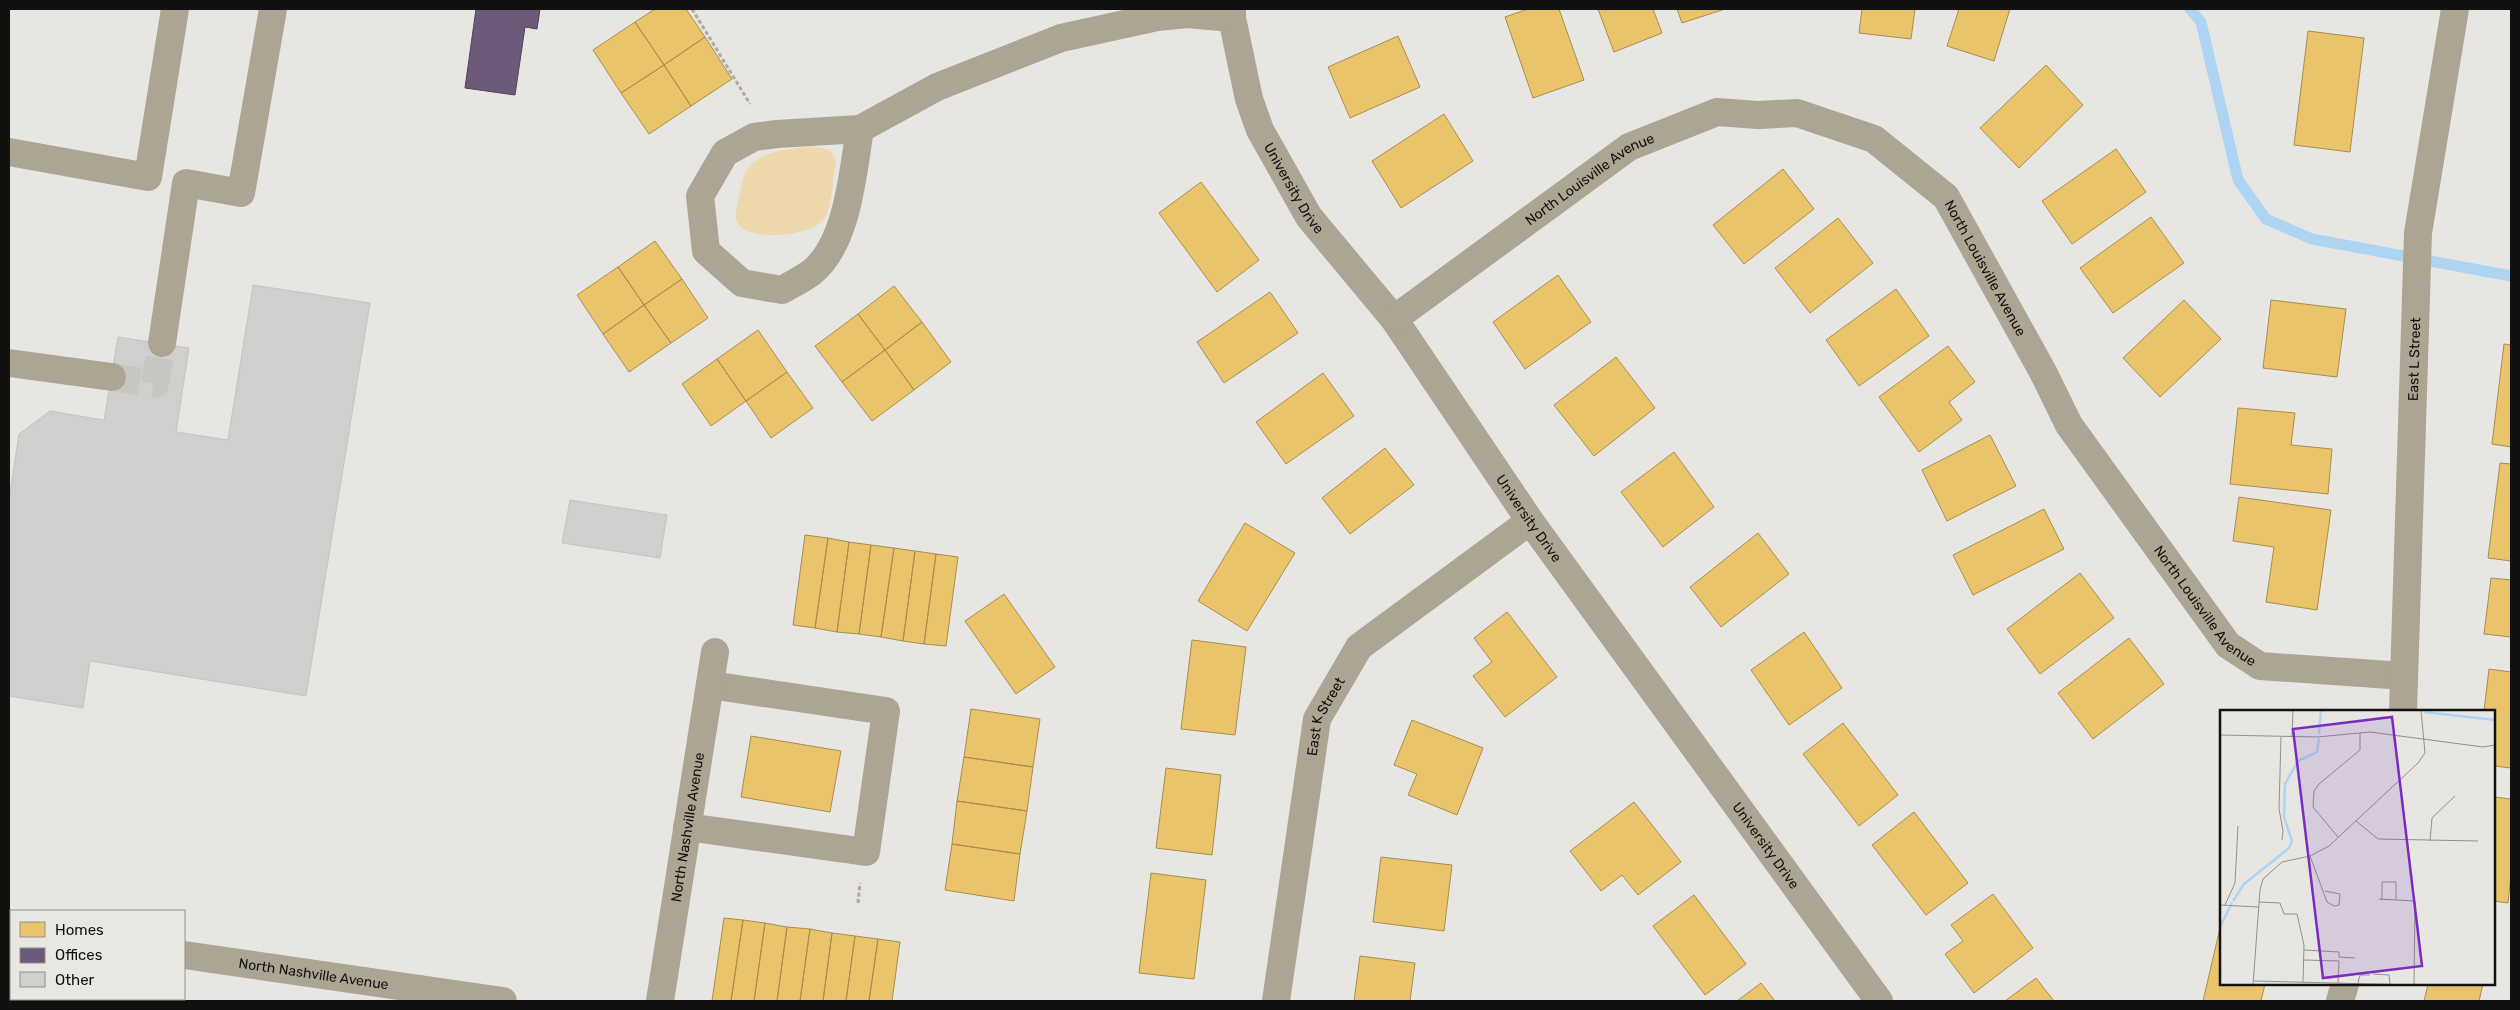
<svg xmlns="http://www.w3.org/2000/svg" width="2520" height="1010" viewBox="0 0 2520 1010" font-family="Rubik,sans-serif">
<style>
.green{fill:#eed9ae}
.homes{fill:#e9c46a;stroke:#a88e4f}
.offices{fill:#6d597a;stroke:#52435a}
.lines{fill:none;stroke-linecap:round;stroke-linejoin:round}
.stream{stroke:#aed4f3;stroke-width:11}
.building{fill:#d0cfcd;stroke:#c4c3c1}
.minor-tunnel{stroke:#c7c6c3;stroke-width:28;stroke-dasharray:28 14;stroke-linecap:butt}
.path{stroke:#b0aaa2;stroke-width:3;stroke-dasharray:4 2.5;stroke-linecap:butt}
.minor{stroke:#aca594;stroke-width:28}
.labels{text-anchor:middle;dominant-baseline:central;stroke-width:5;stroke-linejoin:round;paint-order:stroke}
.street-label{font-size:14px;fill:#12110f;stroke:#e9e7e1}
.inset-river{fill:none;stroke:#aed4f3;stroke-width:2.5}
.inset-road{fill:none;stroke:#92918e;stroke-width:1}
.view{fill:#7b2cbf;fill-opacity:0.15;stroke:#7b2cbf;stroke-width:2.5}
.inset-edge{fill:none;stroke:#12110f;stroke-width:2.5}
</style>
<rect width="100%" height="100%" fill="#e7e6e3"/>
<!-- green -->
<path class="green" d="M813,146L829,150L836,160C833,175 833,207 824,219C810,236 754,242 739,225C733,218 737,208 738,200C741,189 742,176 749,167C763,150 792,149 813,146Z"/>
<!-- homes -->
<path class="homes" d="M655,9H686L705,37L664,65L635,22Z
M1528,9H1559L1584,80L1533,98L1505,17Z
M1598,9H1653L1662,33L1614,52Z
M1677,9H1725L1682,23Z
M1862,9H1915L1911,39L1859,33Z
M1959,9H2010L1994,61L1947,46Z
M635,22L664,65L621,93L593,50Z
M2308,31L2364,38L2350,152L2294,145Z
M1398,36L1420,87L1350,118L1328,67Z
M705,37L732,79L691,106L664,65Z
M664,65L691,106L649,134L621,93Z
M2046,65L2083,105L2019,168L1980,128Z
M1444,114L1473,161L1401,208L1372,161Z
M2116,149L2146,192L2072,244L2042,201Z
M1783,169L1814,209L1744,264L1713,225Z
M1201,182L1259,260L1217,292L1159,213Z
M2151,217L2184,263L2113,313L2080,268Z
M1838,218L1873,263L1810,313L1775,268Z
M655,241L682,279L644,305L618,267Z
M618,267L644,305L603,334L577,295Z
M1558,275L1591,322L1525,369L1493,322Z
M682,279L708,318L671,343L644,305Z
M894,286L922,322L885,350L858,314Z
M1896,289L1929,336L1859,386L1826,340Z
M1270,292L1298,333L1224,383L1197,342Z
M2184,300L2221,339L2160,397L2123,358Z
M2271,300L2346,309L2337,377L2263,368Z
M644,305L671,343L629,372L603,334Z
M858,314L885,350L842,382L815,346Z
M922,322L951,362L914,390L885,350Z
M758,330L787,372L746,401L717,359Z
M2504,344L2511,345V447L2492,444Z
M1948,346L1975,382L1949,402L1962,420L1919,452L1879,397Z
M885,350L914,390L872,421L842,382Z
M1616,357L1655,408L1594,456L1554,405Z
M717,359L746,401L711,426L682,384Z
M787,372L813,408L771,438L746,401Z
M1323,373L1354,416L1286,464L1256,422Z
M2238,408L2295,413L2291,445L2332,449L2328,494L2230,484Z
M1990,435L2016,486L1947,521L1922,470Z
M1385,448L1414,485L1350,534L1322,498Z
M1674,452L1714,507L1663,547L1621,492Z
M2500,463L2511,464V561L2488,558Z
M2239,497L2331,510L2317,610L2266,602L2274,547L2233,541Z
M2044,509L2064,549L1973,595L1953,555Z
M1245,523L1295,553L1247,631L1198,601Z
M1758,533L1789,574L1721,627L1690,587Z
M805,535L828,538L815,628L793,625Z
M828,538L849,542L837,632L815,628Z
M849,542L871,545L859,634L837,632Z
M871,545L894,548L881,637L859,634Z
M894,548L915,551L903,641L881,637Z
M915,551L936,554L924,644L903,641Z
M936,554L958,557L946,646L924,644Z
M2080,573L2114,618L2040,674L2007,629Z
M2491,578L2511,580V637L2484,634Z
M1004,594L1055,667L1016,694L965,621Z
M1507,612L1557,677L1505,717L1473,676L1492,662L1474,638Z
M1804,632L1842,688L1789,725L1751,670Z
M2129,638L2164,684L2093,739L2058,693Z
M1192,640L1246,647L1235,735L1181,729Z
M2489,669L2511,672V768L2494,766V711H2484Z
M971,709L1040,719L1033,767L964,757Z
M1412,720L1483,748L1457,815L1408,795L1417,774L1394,765Z
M1843,723L1898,795L1859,826L1803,754Z
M751,736L841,751L830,812L741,797Z
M964,757L1033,767L1027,811L957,801Z
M1166,768L1221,775L1212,855L1156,848Z
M2494,797L2511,799V875L2508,903L2494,901Z
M957,801L1027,811L1020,854L952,844Z
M1634,802L1681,862L1638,895L1622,875L1601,891L1570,851Z
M1914,812L1968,883L1926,915L1872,845Z
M952,844L1020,854L1014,901L945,890Z
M1381,857L1452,865L1444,931L1373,922Z
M1151,873L1206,880L1194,979L1139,973Z
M1993,894L2033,948L1974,993L1945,954L1963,941L1951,925Z
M1694,895L1746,964L1705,995L1653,926Z
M724,918L743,920L731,1001H712Z
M743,920L765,923L754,1001H731Z
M765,923L787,927L777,1001H754Z
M787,927L810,929L800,1001H777Z
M2220,928L2221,984H2265L2261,1001H2203Z
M810,929L832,933L823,1001H800Z
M832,933L855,936L846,1001H823Z
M855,936L878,939L869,1001H846Z
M878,939L900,942L892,1001H869Z
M1360,956L1415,963L1410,1001H1354Z
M2036,978L2054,1001H2005Z
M1761,983L1775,1001H1737Z
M2428,984H2483L2479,1001H2424Z"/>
<!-- offices -->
<path class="offices" d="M476,9H540L537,29L525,27L515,95L465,88Z"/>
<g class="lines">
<!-- stream -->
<path class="stream" d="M2190,9L2201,22L2238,180L2266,219L2312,239L2511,276"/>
</g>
<!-- building -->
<path class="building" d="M253,285L370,303L306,696L90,661L83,708L9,696V499L19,434L50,411L104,420L118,337L189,348L176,432L228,440Z
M570,500L667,515L660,558L562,543Z"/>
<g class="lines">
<!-- minor-tunnel -->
<path class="minor-tunnel" d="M112,377L155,384L162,343"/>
<!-- path -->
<path class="path" d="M692,9L750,104
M858,903L860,883"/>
<!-- minor -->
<g class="minor">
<path id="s1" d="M1232,9V18L1249,99L1260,130L1309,217L1394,319L1530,521L1879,1001"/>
<path d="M860,129C853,171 848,243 812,272C803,279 792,284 782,290L742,283L706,251L700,196L725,153L754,137L777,134L860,129L937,87L1061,38L1157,17L1187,14L1232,18"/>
<path d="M9,152L148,177L175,9"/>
<path id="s2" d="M1394,319L1629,147L1717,112L1758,115L1797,113L1874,139L1946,197L2043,372L2069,425L2228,645L2260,666L2404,676"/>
<path d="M162,343L186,183L241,193L273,9"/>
<path d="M9,363L112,377"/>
<path id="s3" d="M2403,711L2418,233L2455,9"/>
<path d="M687,827L866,852L886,711L710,685"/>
<path d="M9,930H11"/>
<path id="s4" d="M184,955L503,1001"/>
<path id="s5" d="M660,1001L715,652"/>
<path id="s6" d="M1276,1001L1317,719L1359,647L1530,521"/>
<path d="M2340,1001L2345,984"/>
</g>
</g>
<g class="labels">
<!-- street labels -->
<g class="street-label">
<text stroke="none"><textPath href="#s2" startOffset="241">North Louisville Avenue</textPath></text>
<text stroke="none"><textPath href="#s1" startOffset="192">University Drive</textPath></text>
<text stroke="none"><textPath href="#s2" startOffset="721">North Louisville Avenue</textPath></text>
<text stroke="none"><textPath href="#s3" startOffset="352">East L Street</textPath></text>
<text stroke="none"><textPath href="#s1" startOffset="598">University Drive</textPath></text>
<text stroke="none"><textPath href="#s2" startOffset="1126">North Louisville Avenue</textPath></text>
<text stroke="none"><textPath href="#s6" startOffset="290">East K Street</textPath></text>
<text stroke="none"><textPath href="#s5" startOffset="176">North Nashville Avenue</textPath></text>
<text stroke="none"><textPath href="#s1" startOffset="1002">University Drive</textPath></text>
<text stroke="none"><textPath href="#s4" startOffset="131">North Nashville Avenue</textPath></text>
</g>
</g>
<!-- overview -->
<g transform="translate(2220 710)">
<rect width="275" height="275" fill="#e7e6e3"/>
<path class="inset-river" d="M204,2L275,10M99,24L101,0M13,191L24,174L69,138L72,131L64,107L65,74L78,51L97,42L99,28M0,217L12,193"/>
<path class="inset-road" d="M0,25L97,27L150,22L263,37L275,35M72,26L73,0M61,27L59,99L63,121L62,130M136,111L158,129L258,131M118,127L93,97L94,81L99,74L140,40V23M210,131L212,108L235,86M90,146L107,192L114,196L119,195L120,184L105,181M159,189L195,191L194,275M162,190V172H176V190M39,192L60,193L64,204H77L84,235L83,272M0,195L39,197M5,195L15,173L18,116M84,240L119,242V247L135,248M84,250L119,251L118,273M153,264L169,265L170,274M34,271L192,275M138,273L140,265H150M33,275L40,180L43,169L62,152L90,146L109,136L198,53L205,43L201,0"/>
<path class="view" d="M172,7L202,256L103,268L73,19Z"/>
<rect width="275" height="275" class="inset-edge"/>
</g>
<!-- border -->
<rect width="2520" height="1010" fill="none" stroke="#12110f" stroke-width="20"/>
<!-- legend -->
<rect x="10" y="910" width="175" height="90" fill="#e9e7e1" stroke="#93918d"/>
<rect x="20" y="922" width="25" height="15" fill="#e9c46a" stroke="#93918d"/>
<text x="55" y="935" font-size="15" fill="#12110f">Homes</text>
<rect x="20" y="948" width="25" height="15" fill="#6d597a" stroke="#93918d"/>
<text x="55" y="960" font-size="15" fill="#12110f">Offices</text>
<rect x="20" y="972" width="25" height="15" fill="#d0cfcd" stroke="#93918d"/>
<text x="55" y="985" font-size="15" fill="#12110f">Other</text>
</svg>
